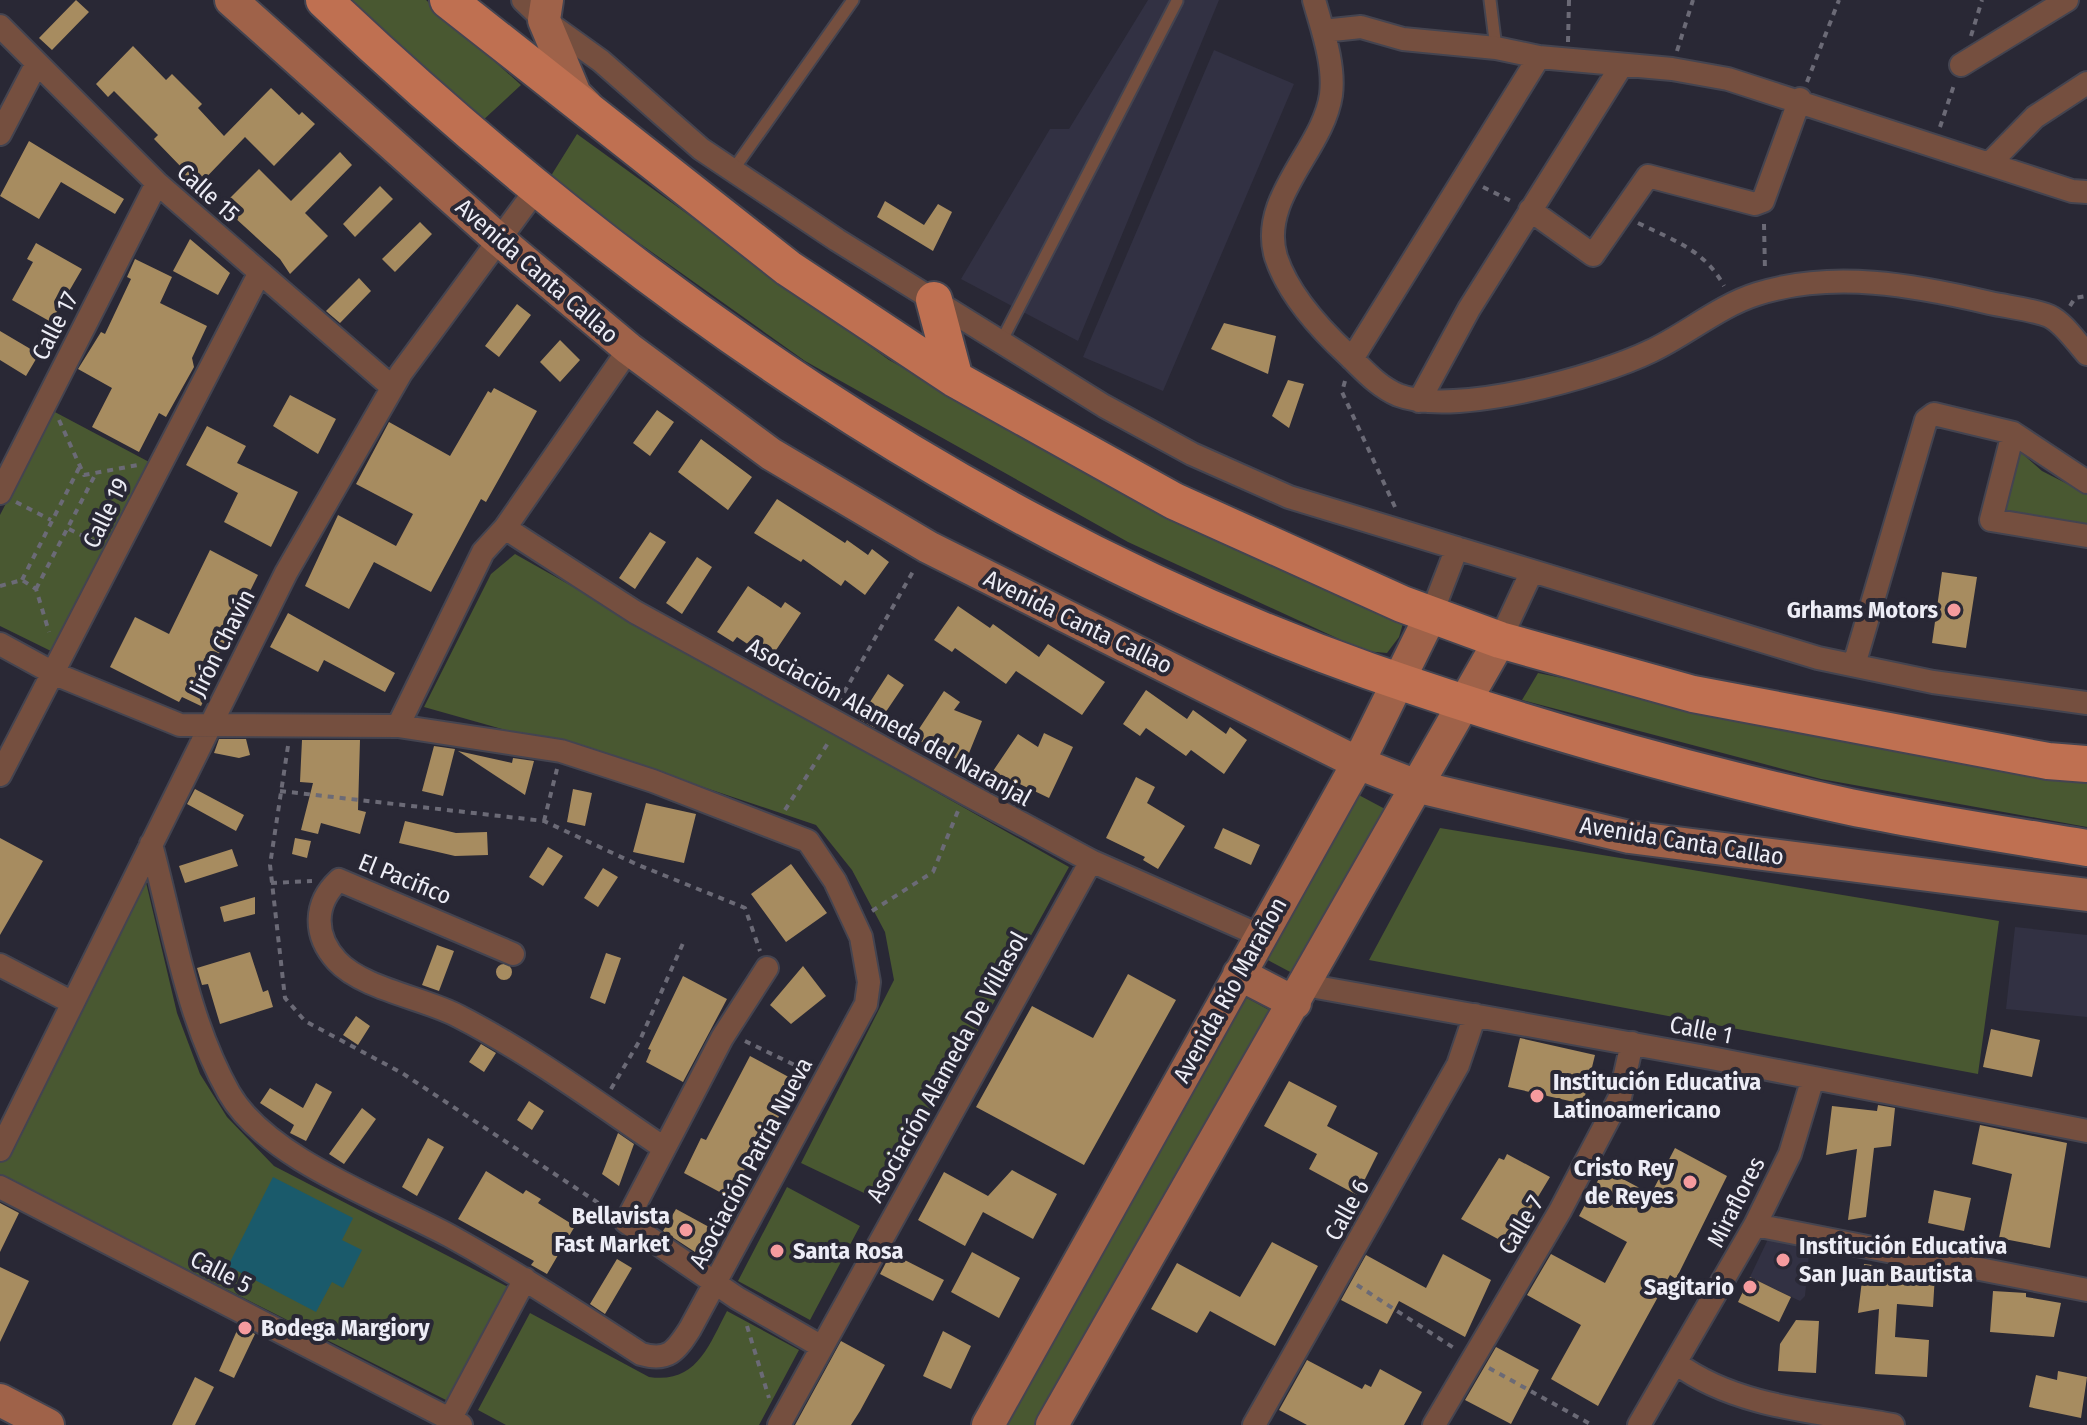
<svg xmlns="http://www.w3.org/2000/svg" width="2087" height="1425" viewBox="0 0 2087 1425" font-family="'Fira Sans Condensed',sans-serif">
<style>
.built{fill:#323143}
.green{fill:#495831}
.water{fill:#1a5a6b}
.building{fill:#a78c60}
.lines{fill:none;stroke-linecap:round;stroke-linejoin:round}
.lane-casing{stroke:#444450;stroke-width:15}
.street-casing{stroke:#444450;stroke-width:26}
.secondary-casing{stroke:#444450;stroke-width:36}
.primary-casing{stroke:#444450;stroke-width:40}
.path{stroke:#6b6a76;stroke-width:4;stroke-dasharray:6 6;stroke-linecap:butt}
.lane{stroke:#754f3f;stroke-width:11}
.street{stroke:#754f3f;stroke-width:22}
.secondary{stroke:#9f6249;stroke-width:32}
.primary{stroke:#bf7051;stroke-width:36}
.poi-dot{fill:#f59b9e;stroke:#292835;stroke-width:3}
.labels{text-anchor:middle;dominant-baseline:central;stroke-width:8;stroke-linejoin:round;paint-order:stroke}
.street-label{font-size:24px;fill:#ededf6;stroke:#292835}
.poi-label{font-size:24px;font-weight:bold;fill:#ededf6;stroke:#292835;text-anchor:end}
</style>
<rect width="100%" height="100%" fill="#292835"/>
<!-- built -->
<path class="built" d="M1148,0H1219L1078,341L961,279L1050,129H1069Z
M1214,50L1294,84L1163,391L1083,357Z
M2015,927L2087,935V1017L2006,1009Z
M1770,1235L1810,1243L1805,1296L1800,1301L1750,1277Z"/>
<!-- green -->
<path class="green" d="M349,0H426L521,85L481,122Z
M577,134L889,360L1229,546L1404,620L1399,637L1387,653L1365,651L1128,542L805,361L549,179Z
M53,411L151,463L55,653L0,626V515Z
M2017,449L2042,471L2087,494V529L1996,520Z
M515,554L1069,867L883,1202L801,1163L894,980L885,932L852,870L816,825L679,779L424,707L491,574Z
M1538,673L1944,758L2087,776V827L1821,779L1522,700Z
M1355,793L1385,809L1294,974L1264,958Z
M1440,828L1999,921L1978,1074L1369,960Z
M145,878L177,1013L200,1074L227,1117L274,1166L508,1287L448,1401L0,1175V1156Z
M1245,997L1273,1012L1035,1425H1000Z
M787,1187L860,1226L810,1320L738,1281Z
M727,1311L799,1350L759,1425H506L478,1410L530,1313L649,1377C696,1384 708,1347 727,1311Z"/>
<!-- water -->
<path class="water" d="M273,1177L353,1218L342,1240L362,1250L343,1288L332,1282L316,1312L228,1266Z"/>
<!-- building -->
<path class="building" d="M76,0L89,12L52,50L39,38Z
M133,46L166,80L172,74L202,104L198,108L224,136L271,88L299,115L302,112L315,124L274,166L245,137L196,188L183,175L186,172L154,139L158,135L114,91L108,97L96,84Z
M29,141L124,199L115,214L61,182L39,219L0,196Z
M340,152L352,165L305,213L328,236L290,274L280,259L222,206L259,169L291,201Z
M380,186L393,199L355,237L343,224Z
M885,201L924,225L938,204L952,212L933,251L877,217Z
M420,222L432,234L395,272L382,259Z
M190,239L230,273L218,295L173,271Z
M36,243L82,269L51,322L12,300L33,262L27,259Z
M135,259L172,277L160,303L207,326L192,358L194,367L166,417L159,413L139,452L92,427L112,388L78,369L101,332L105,334L131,279L127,277Z
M359,278L371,291L340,323L326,311Z
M517,304L531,315L499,357L485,346Z
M1224,323L1276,336L1268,374L1211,349Z
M0,331L39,354L26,376L0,360Z
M560,340L580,360L560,382L540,362Z
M1288,380L1304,384L1289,428L1272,416Z
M494,388L537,411L486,502L481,499L431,592L374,562L349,609L305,586L338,515L396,546L413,514L356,484L389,422L450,456L488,391L491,393Z
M290,395L336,419L318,454L273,426Z
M657,410L674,422L650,456L633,443Z
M207,426L246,446L237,463L298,492L271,547L224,522L238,493L186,465Z
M701,439L752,477L728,510L678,472Z
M777,499L845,543L847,540L868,555L872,549L889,562L865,595L845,580L841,586L803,559L801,562L754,533Z
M650,532L666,542L635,589L619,578Z
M210,550L258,575L210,672L216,675L201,706L182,697L179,702L110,667L135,617L169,634Z
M697,557L712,567L682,614L666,603Z
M1942,572L1977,577L1966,648L1932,643Z
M748,586L781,608L785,602L801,613L770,659L737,637L733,642L717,632Z
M958,606L990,628L993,624L1039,657L1048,644L1105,682L1082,715L1016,671L1006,684L955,648L952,652L934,640Z
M288,613L395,673L385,692L324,660L318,672L270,647Z
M888,674L904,685L875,728L859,719Z
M1146,690L1187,719L1193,710L1226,734L1230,727L1247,740L1224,774L1191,750L1186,756L1146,728L1140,736L1123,724Z
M944,691L960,702L954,710L982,721L965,763L913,738Z
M1044,733L1073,747L1049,798L1011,780L1003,791L987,780L1018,734L1038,747Z
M219,739H246L250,755L239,758L214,753Z
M302,740H360L358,810L366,812L360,834L321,823L318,834L301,830L313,783L300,782Z
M434,746L455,749L443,796L422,791Z
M458,751L512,763L513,758L534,761L525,795Z
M1136,777L1155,787L1147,803L1185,826L1158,869L1143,860L1145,857L1106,838Z
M195,789L244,815L236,831L187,804Z
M573,789L592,793L585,826L567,822Z
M646,803L696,814L684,863L633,852Z
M405,821L456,833L487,832L488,855L455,856L399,843Z
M1223,828L1260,845L1251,865L1214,848Z
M0,838L43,861L0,935Z
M295,838L311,841L307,858L292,854Z
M548,847L563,856L543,886L529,877Z
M232,849L238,866L185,883L179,866Z
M791,864L827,913L786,942L751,894Z
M603,868L618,877L598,907L584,898Z
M255,897V914L224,922L220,907Z
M437,945L454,951L439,991L422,985Z
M250,952L263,992L268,990L273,1007L220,1024L208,984L202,985L197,968Z
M606,953L621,958L605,1004L590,998Z
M496 972a8 8 0 1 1 16 0a8 8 0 1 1-16 0Z
M803,966L826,996L791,1024L770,1005Z
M1128,974L1176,1000L1084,1165L976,1107L1032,1006L1093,1038Z
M683,976L727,999L683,1082L646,1062L651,1050L648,1049Z
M356,1016L370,1026L358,1045L343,1035Z
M1991,1029L2040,1040L2032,1077L1983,1067Z
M1520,1038L1595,1055L1583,1104L1508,1087Z
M481,1044L496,1053L484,1072L469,1062Z
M750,1056L796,1081L767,1141L762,1139L729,1197L684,1173L701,1138L706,1140Z
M1289,1081L1337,1106L1327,1126L1378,1153L1357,1195L1309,1169L1317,1154L1264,1126Z
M316,1083L332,1092L306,1141L290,1133L294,1125L260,1103L270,1088L303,1108Z
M529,1101L544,1111L532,1130L517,1120Z
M1878,1105L1895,1108L1891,1146L1874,1148L1866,1217L1848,1220L1857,1149L1826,1155L1832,1106L1877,1111Z
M362,1108L376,1119L344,1164L329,1154Z
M1980,1125L2067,1143L2050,1248L1999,1238L2012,1174L1972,1164Z
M618,1133L634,1144L619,1186L602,1174Z
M428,1138L444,1147L417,1196L402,1187Z
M1675,1148L1727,1176L1676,1279L1670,1275L1598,1406L1551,1379L1581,1325L1527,1295L1551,1254L1605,1283L1627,1242L1579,1216L1604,1169L1651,1194Z
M1507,1154L1550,1177L1509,1245L1461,1219L1499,1158L1504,1160Z
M1012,1170L1057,1194L1033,1239L983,1212L965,1246L918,1220L944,1172L988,1196Z
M486,1171L523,1194L526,1190L541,1199L538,1203L575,1226L547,1274L531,1265L534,1261L458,1219Z
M1934,1190L1971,1198L1964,1231L1928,1223Z
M0,1203L19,1213L0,1252Z
M676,1209L709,1227L695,1252L663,1231Z
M1272,1242L1318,1266L1275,1346L1210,1311L1197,1333L1151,1309L1177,1263L1240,1297Z
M972,1252L1020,1278L999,1318L951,1292Z
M891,1253L944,1280L933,1301L880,1274Z
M1443,1254L1491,1280L1465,1337L1399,1301L1387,1324L1341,1300L1366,1255L1426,1288Z
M617,1259L632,1268L605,1314L590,1304Z
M1864,1264L1881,1266L1880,1270L1935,1275L1933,1307L1897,1304L1895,1337L1929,1340L1927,1377L1875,1374L1879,1309L1858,1313Z
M0,1267L29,1281L0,1342Z
M1750,1277L1791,1297L1779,1322L1738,1302Z
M1993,1291L2026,1293V1297L2061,1303L2054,1337L1990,1332Z
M1796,1320L1819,1321L1816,1373L1778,1371L1780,1344Z
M239,1326L255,1334L234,1378L219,1371Z
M943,1331L971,1346L951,1389L923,1376Z
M841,1341L885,1365L860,1411L851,1425H795Z
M1496,1347L1539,1370L1511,1424L1465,1400Z
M1307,1360L1362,1389L1365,1384L1371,1387L1380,1369L1422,1392L1404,1425H1307L1279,1410Z
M2058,1371L2087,1377L2081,1418L2029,1407L2036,1375L2057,1380Z
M195,1377L214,1387L195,1425H172Z"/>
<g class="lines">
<defs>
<path id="lane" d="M1490,0L1496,48
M733,170L853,0
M1001,342L1177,1"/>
<path id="street" d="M523,0L544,20L601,61L701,149L837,240L1104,406L1192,454L1289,497L1818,658L1933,682L2087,703
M1314,0C1322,29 1335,64 1331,95C1323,150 1258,198 1276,257C1288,294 1319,328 1347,354C1363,369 1377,386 1398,395C1454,417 1598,377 1651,351C1687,334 1719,306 1757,294C1833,270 1914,285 1990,303C2008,307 2031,309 2049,316C2064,323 2076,342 2087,354
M0,26L157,183L392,387
M1323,31L1361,27L1403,39L1496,48L1539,57L1672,69L1728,79L2072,191L2087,192
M1961,65L2067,0
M0,134L37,63
M1989,164L2035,117L2087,83
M1530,210L1593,255L1648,176L1755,204L1763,201L1800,99
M1352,359L1539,57
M1419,401L1469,309L1622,65
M2013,433L1991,520L2087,536
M0,493L157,183
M505,528L635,612L965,793L1091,861L1261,936
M1431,615L1457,548
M1500,640L1532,571
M0,644L55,674L180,725L398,726L561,751L653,781L808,841L835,881L861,937L869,982L866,1004L690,1329C676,1351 668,1362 641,1354C578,1313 515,1272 450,1236C383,1200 267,1159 229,1093C187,1019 173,926 151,844
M1854,665L1926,420L1934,414L2013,433L2087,482
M398,726L483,552L505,528L629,349
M0,775L259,274
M513,954L339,880C314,903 313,935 337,961C363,989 424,998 458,1016C532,1054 596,1102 664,1148
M0,965L73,1003
M767,968L722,1038L626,1222L737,1298L822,1347
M1305,985L1711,1058L2087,1131
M0,1150L286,573L401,373L538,187
M0,1187L461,1425
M1755,1225L2087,1290
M1676,1363C1736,1408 1821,1412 1893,1425
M447,1425L525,1279
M779,1425L1091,861
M1254,1425L1458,1065L1475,1015
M1434,1425L1560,1211L1620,1097L1632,1043
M1639,1425L1755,1225L1790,1154L1813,1078"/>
<path id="secondary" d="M231,0L498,239L629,349L771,454L928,547L1358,763L1419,787L1629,837L2087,895
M547,0L544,20L575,94L586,105
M1239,974L1295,1003
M0,1400L48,1425
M988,1425L1358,763L1431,615
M1052,1425L1500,640"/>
<path id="primary" d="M324,0C624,285 977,532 1369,671C1527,726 1687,772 1850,807C1929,823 2008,835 2087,848
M448,0L788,268L955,379L1174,501L1402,604L1500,640L1693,694L2048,761L2087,764
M934,300L955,379"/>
</defs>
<!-- lane casing -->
<use href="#lane" class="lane-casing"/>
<!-- street casing -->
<use href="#street" class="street-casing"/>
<!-- secondary casing -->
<use href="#secondary" class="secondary-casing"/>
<!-- primary casing -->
<use href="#primary" class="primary-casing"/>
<!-- path -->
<path class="path" d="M1971,36L1982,0
M1568,42L1569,0
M1677,51L1693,0
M1807,82L1839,0
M1940,127L1955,82
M1483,187L1511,201
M1638,223C1673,240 1705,250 1724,286
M1764,224L1765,271
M2070,306L2075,298L2087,296
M1345,381L1342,392L1395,507
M59,420L84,475L138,465
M16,502L51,520
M69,529L99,544
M22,580L79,468
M0,586L22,580L36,589L49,632
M36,589L95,475
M838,703L915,568
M288,746L270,865L285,998L305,1021L402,1073L609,1210
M280,791L544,821L636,864L745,908L760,951
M785,810L830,740
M544,821L557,769
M271,883L312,881
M872,911L933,872L958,811
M745,1041L809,1072
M611,1089L640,1040L684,941
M1357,1285L1454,1348
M747,1326L769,1398
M1489,1368L1592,1425"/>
<!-- lane -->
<use href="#lane" class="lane"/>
<!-- street -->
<use href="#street" class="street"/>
<!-- secondary -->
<use href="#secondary" class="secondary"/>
<!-- primary -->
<use href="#primary" class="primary"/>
</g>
<!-- markers -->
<g class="poi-dot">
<circle cx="1954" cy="610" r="8"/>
<circle cx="1537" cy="1096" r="8"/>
<circle cx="1690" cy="1182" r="8"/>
<circle cx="686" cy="1230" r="8"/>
<circle cx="777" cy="1251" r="8"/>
<circle cx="1783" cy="1260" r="8"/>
<circle cx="1750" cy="1287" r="8"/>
<circle cx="245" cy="1328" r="8"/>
</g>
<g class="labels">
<!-- street labels -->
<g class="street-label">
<text transform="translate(208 193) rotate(42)">Calle 15</text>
<text transform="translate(537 271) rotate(41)">Avenida Canta Callao</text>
<text transform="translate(55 326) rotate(-63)">Calle 17</text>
<text transform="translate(106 513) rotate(-64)">Calle 19</text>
<text transform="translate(1078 622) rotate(26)">Avenida Canta Callao</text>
<text transform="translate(222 643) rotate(-63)">Jirón Chavín</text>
<text transform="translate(889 722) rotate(29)">Asociación Alameda del Naranjal</text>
<text transform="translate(1682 841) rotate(9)">Avenida Canta Callao</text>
<text transform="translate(405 879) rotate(22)">El Pacifico</text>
<text transform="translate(1230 990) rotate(-61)">Avenida Río Marañon</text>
<text transform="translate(1701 1030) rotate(11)">Calle 1</text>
<text transform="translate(947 1067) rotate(-61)">Asociación Alameda De Villasol</text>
<text transform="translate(751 1163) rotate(-62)">Asociación Patria Nueva</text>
<text transform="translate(1736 1202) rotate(-63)">Miraflores</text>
<text transform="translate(1347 1210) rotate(-61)">Calle 6</text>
<text transform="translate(1521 1225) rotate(-59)">Calle 7</text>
<text transform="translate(221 1272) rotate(27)">Calle 5</text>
</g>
<!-- poi labels -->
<g class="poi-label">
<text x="1938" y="610">Grhams Motors</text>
<text x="1553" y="1082" text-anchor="start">Institución Educativa<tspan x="1553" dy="28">Latinoamericano</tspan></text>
<text x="1674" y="1168">Cristo Rey<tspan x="1674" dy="28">de Reyes</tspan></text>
<text x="670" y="1216">Bellavista<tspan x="670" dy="28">Fast Market</tspan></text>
<text x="1799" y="1246" text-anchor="start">Institución Educativa<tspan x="1799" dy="28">San Juan Bautista</tspan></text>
<text x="793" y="1251" text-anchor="start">Santa Rosa</text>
<text x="1734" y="1287">Sagitario</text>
<text x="261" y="1328" text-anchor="start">Bodega Margiory</text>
</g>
</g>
</svg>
